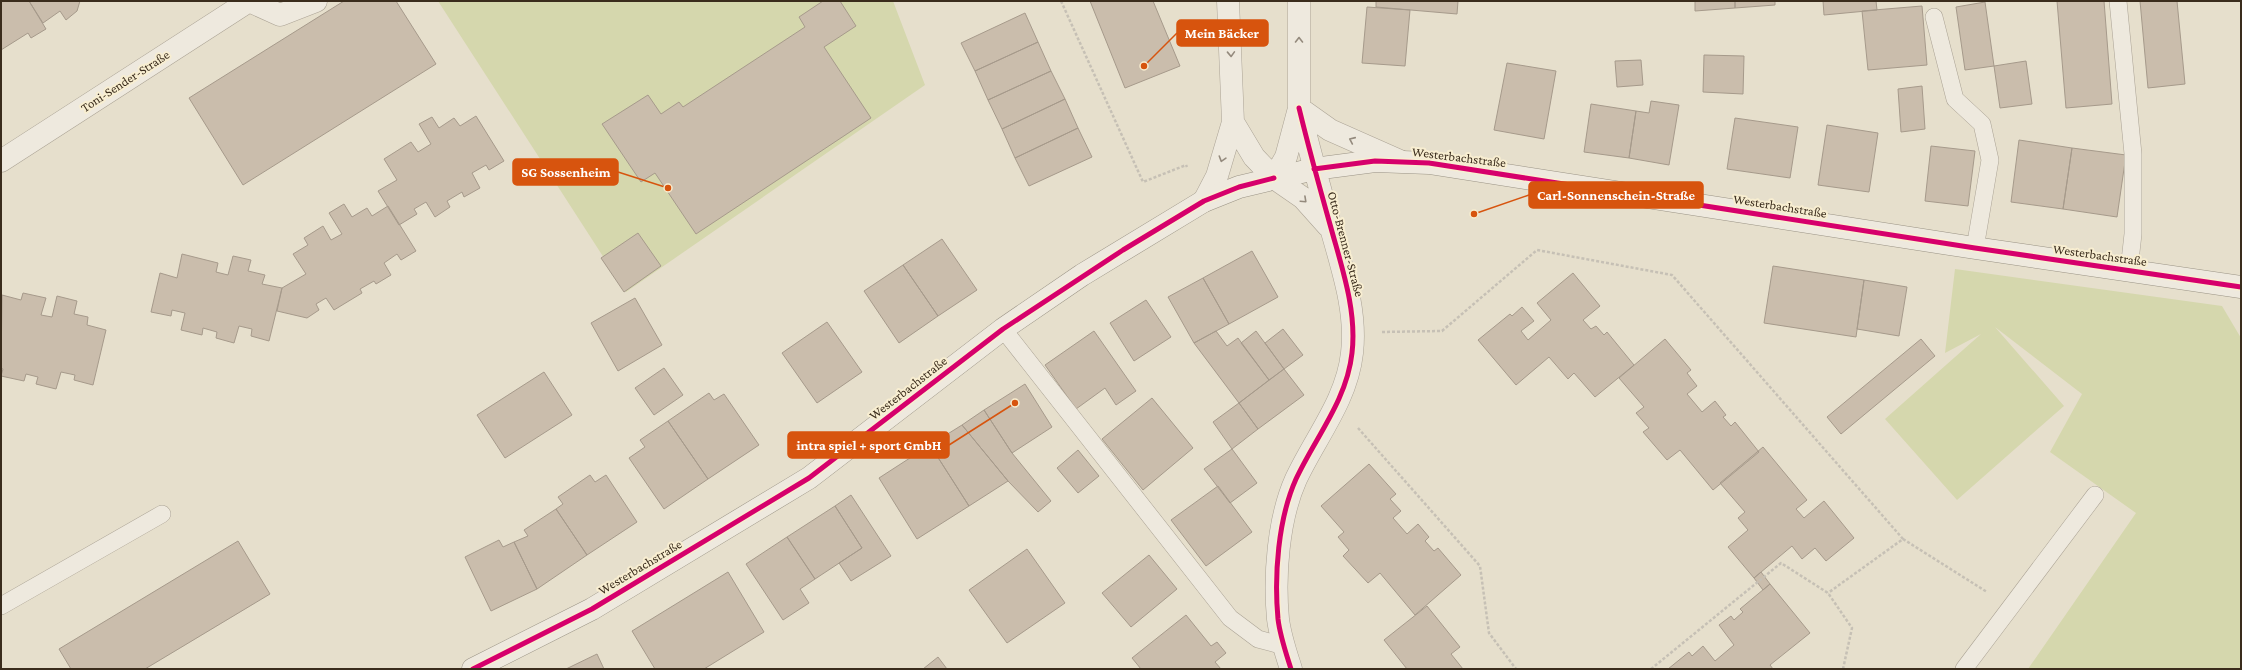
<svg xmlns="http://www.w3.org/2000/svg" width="2242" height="670" viewBox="0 0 2242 670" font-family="'Crimson Pro',serif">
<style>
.green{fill:#d5d7ad}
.building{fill:#cabdac;stroke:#a69a8b}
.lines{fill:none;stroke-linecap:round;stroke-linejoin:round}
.service-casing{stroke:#aba395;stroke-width:18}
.minor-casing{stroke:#aba395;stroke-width:23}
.secondary-casing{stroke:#9a9385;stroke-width:23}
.path{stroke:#c6c0b5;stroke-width:2.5;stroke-dasharray:3 2;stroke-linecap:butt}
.service{stroke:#eee9de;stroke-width:17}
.minor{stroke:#eee9de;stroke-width:22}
.secondary{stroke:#eee9de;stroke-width:22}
.cycleway-casing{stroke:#f8eed1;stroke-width:8}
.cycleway{stroke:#d6006c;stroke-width:5}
.oneway{stroke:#948a7d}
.labels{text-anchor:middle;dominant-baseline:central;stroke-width:4;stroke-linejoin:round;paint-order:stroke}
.street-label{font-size:13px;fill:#3a2c1c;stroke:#f8eed1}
.leader{fill:none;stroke:#d7540e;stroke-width:1.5}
.callout-dot{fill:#d7540e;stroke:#f8eed1;stroke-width:1.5}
.callout{fill:#d7540e;stroke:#d7540e;stroke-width:1.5}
.callout-label{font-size:14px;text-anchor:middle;font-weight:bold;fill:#fff}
</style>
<rect width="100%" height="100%" fill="#e6dfcc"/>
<!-- green -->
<path class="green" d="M438,1H893L925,85L626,292Z
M1955,269L2222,306L2241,338V669H2028L2136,513L2050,452L2082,394L1995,327L2064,406L1957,500L1885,419L1981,334L1945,353Z"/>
<!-- building -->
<path class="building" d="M1,1H29L46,29L31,38L28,33L1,50Z
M29,1H80L77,11L66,20L60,11L43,23Z
M344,1H396L436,64L243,185L189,98Z
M823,1H840L856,26L824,47L871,118L696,234L655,173L641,182L602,124L648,95L661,114L679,102L683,107L805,27L799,17Z
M1090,1H1153L1180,66L1125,88Z
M1376,1H1458L1457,14L1376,7Z
M1695,1H1735V8L1695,11Z
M1735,1H1775V5L1735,8Z
M1823,1H1876L1877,10L1824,15Z
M2057,1H2104L2112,104L2066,108Z
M2140,1H2177L2185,84L2148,88Z
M1985,2L1994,66L1965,70L1956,7Z
M1922,6L1927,65L1868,70L1862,11Z
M1367,7L1410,10L1405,66L1362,63Z
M1025,13L1038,42L975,71L961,43Z
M1038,42L1051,71L988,100L975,71Z
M1704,55L1744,56L1743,94L1703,92Z
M1641,60L1643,85L1617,87L1615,61Z
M2026,61L2032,104L2000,108L1994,66Z
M1507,63L1556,71L1544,139L1494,130Z
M1051,71L1065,99L1002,129L988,100Z
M1922,86L1925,129L1901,132L1898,89Z
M1065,99L1078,128L1015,158L1002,129Z
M1651,101L1679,105L1669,165L1629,158L1636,111L1649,113Z
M1591,104L1636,111L1629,158L1584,152Z
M476,116L504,161L489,170L486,165L472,173L480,188L464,197L462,192L447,201L450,207L435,217L426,202L414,209L417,214L399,225L378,191L397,180L384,159L411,142L418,152L431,144L419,124L432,117L439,128L454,118L460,126Z
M1735,118L1798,127L1790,178L1727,169Z
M1827,125L1878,133L1869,192L1818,185Z
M1078,128L1092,157L1029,186L1015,158Z
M2019,140L2072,148L2063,209L2011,202Z
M1931,146L1975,151L1968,206L1925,201Z
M2072,148L2126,155L2117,217L2063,209Z
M344,204L352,217L367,208L372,216L388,206L416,251L401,260L397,254L384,263L391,275L376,284L374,281L360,289L362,293L334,310L326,298L316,304L319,310L307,318L277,311L282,288L306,274L293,254L308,245L304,238L323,226L331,240L342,234L329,213Z
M638,233L661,266L624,292L601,258Z
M942,239L977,290L938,316L903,265Z
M1252,251L1278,297L1229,324L1203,278Z
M182,254L218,263L216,272L228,275L233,256L251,260L248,271L265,275L262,284L282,288L269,341L251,336L252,329L239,326L234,343L216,338L217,332L203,328L202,335L181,330L185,313L172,310L171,316L151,312L160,273L177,278Z
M903,265L938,316L899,343L864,291Z
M1773,266L1864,280L1856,337L1764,323Z
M1573,273L1600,306L1583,320L1591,329L1596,326L1604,335L1607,332L1634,365L1595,397L1574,373L1568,379L1549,357L1516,385L1478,340L1510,314L1512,316L1522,307L1534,321L1521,331L1528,340L1551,320L1537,303Z
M1203,278L1229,324L1194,343L1168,297Z
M1864,280L1907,287L1899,336L1857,329Z
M23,293L46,298L41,315L52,317L57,296L77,301L74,314L88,317L87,325L106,330L93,385L74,380L75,375L61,372L56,389L36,384L38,377L26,374L24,381L1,376L3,369L1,368L2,295L21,300Z
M635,298L662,345L618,371L591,323Z
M1146,300L1171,337L1134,361L1110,323Z
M827,322L862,372L817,403L782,353Z
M1283,329L1303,355L1284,369L1265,343Z
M1094,331L1136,391L1116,405L1105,388L1076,409L1045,365Z
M1216,331L1227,346L1238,338L1269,380L1239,403L1194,343Z
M1256,331L1284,369L1269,380L1241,343Z
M1665,339L1691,370L1687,373L1697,386L1687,394L1702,412L1715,401L1726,415L1723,417L1731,426L1735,422L1759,452L1713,490L1680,450L1667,460L1643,432L1649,428L1636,413L1644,407L1619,378Z
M1921,339L1935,356L1841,434L1827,417Z
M664,368L683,395L654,415L635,388Z
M1284,369L1304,395L1258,429L1239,403Z
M544,372L572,415L505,458L477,415Z
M1025,384L1052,427L1012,453L984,410Z
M709,393L714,400L724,394L759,445L708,479L668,421Z
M1152,398L1193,448L1143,490L1102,439Z
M1239,403L1258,429L1232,449L1213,422Z
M984,410L1012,453L1051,501L1038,512L1008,481L962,425Z
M668,421L708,479L664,509L629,458L645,447L640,440Z
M962,425L1008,481L969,506L930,445Z
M930,445L969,506L917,539L879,478Z
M1763,447L1807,500L1796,509L1804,518L1824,501L1854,538L1826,561L1815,548L1802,559L1792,546L1754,578L1728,547L1748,530L1738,518L1745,512L1720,483Z
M1232,449L1257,483L1230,503L1204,469Z
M1078,450L1099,476L1078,493L1057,468Z
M1369,464L1396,494L1390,499L1401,511L1393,518L1407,534L1418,524L1429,537L1425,541L1434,551L1438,548L1461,575L1415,615L1380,573L1368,583L1343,556L1349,550L1338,537L1344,532L1321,506Z
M590,475L595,482L606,475L637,522L587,555L556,509L563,504L558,497Z
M1218,486L1252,532L1206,566L1171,520Z
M851,495L891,556L851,581L839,563L862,548L835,506Z
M835,506L862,548L815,579L787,537Z
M556,509L587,555L537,589L514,542L528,536L524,530Z
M787,537L815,579L800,589L809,603L783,620L746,564Z
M499,540L503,547L514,542L537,589L491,611L465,557Z
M238,541L270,594L145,669H71L59,649Z
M1027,549L1065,603L1007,643L969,590Z
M1149,555L1177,589L1131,627L1102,593Z
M728,572L764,632L704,669H655L632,631Z
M1761,572L1770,584L1763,590L1754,578Z
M1770,584L1810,633L1770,665L1773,669H1668L1689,652L1692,656L1703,646L1715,661L1734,645L1719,625L1731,616L1734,620L1743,612L1740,609Z
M1427,606L1460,647L1451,654L1463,669H1407L1384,640Z
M1186,615L1211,646L1217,642L1226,653L1215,662L1221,669H1141L1132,658Z
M597,654L604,669H566Z
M938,657L947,669H923Z"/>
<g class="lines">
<defs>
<path id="service" d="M2118,1L2133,154V234L2129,270
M1934,17L1955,99L1982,124L1990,160L1975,248
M1003,329L1230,618L1258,639L1284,646
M1,606L162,514
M1964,669L2095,495"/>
<path id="minor" d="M249,1L280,15L316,1
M1299,1V108L1330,130L1400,161
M1233,122L1254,157L1274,178L1303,198L1328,226
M1,161L249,1
M1274,178L1286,157L1298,112
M1204,201L1217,176L1233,122L1228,1
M1291,669C1286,653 1280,636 1278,619C1274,576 1278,519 1296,479C1315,438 1347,400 1352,353C1357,311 1342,268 1331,228C1320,189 1309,149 1299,108"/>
<path id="secondary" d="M473,669L592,609L809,478L1003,329L1082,275L1204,201L1239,187L1314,169L1375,161L1429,163L1975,248L2241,287"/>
</defs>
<!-- service casing -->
<use href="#service" class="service-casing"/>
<!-- minor casing -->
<use href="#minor" class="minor-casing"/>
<!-- secondary casing -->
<use href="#secondary" class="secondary-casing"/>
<!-- path -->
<path class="path" d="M1061,1L1143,182L1186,165L1187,167
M1382,332L1442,331L1537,250L1672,275L1903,539L1828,593
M1358,428L1480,566L1489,633L1516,669
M1903,539L1987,592
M1651,669L1781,563L1828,593L1852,628L1843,669"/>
<!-- service -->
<use href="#service" class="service"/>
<!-- minor -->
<use href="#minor" class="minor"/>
<!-- secondary -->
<use href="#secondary" class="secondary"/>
<defs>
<path id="cycleway" d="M1314,169L1375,161L1429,163L1975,248L2241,287
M473,669L592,609L809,478L1003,329L1123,250L1204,201L1239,187L1274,178
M1291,669C1286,653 1280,636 1278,619C1274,576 1278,519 1296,479C1315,438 1347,400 1352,353C1357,311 1342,268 1331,228C1320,189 1309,149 1299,108"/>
</defs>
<!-- cycleway casing -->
<use href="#cycleway" class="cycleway-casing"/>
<!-- cycleway -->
<use href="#cycleway" class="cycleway"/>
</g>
<!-- one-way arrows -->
<defs><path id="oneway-chevron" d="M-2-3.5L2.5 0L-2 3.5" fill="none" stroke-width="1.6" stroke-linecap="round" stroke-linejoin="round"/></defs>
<g class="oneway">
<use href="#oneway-chevron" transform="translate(1299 40) rotate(-90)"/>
<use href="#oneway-chevron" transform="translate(1231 54) rotate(88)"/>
<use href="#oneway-chevron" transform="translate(1352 140) rotate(-156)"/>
<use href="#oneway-chevron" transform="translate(1222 159) rotate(107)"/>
<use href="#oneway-chevron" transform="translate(1304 200) rotate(43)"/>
</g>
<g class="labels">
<!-- street labels -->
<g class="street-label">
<text transform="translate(125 81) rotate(-33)">Toni-Sender-Straße</text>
<text transform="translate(1459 157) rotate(7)">Westerbachstraße</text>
<text transform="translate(1780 206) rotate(9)">Westerbachstraße</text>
<text transform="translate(1346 244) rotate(75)">Otto-Brenner-Straße</text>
<text transform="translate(2100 255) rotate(8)">Westerbachstraße</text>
<text transform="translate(908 388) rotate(-38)">Westerbachstraße</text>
<text transform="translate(640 567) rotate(-31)">Westerbachstraße</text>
</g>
</g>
<!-- callouts -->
<path class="leader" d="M1144 66L1177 33M668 188L618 172M1474 214L1529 195M1015 403L949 445"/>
<g class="callout-dot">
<circle cx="1144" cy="66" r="4"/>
<circle cx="668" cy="188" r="4"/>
<circle cx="1474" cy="214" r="4"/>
<circle cx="1015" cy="403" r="4"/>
</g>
<g class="callout">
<rect x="1177" y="20" width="91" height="26" rx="4"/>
<rect x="513" y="159" width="105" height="26" rx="4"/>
<rect x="1529" y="182" width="174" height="26" rx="4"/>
<rect x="788" y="432" width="161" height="26" rx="4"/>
</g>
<g class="callout-label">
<text x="1222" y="38">Mein Bäcker</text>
<text x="566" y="177">SG Sossenheim</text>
<text x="1616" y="200">Carl-Sonnenschein-Straße</text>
<text x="869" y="450">intra spiel + sport GmbH</text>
</g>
<!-- border -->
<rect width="2242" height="670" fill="none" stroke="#3a2c1c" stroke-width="4"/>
</svg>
